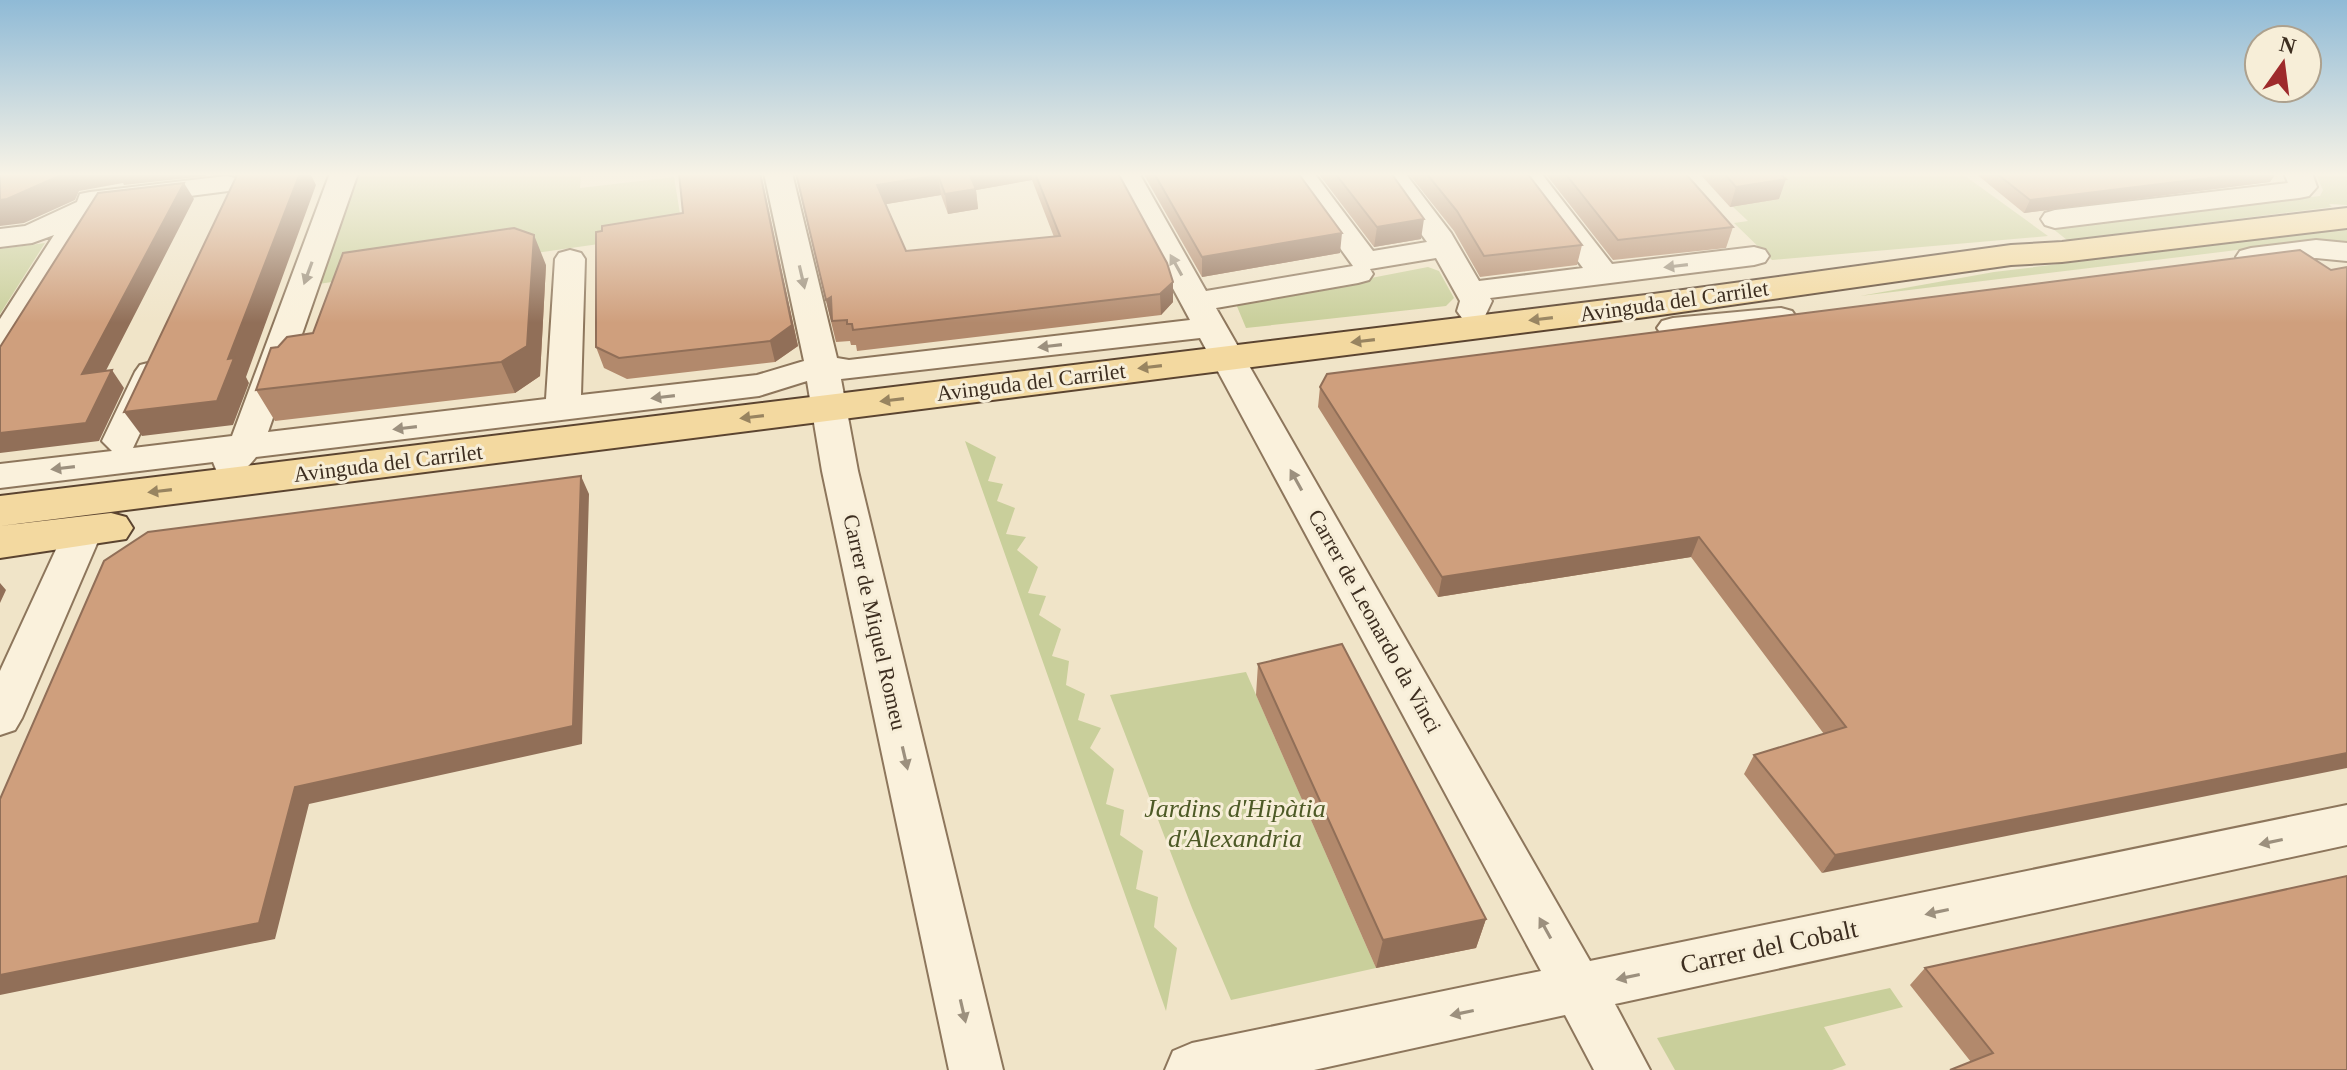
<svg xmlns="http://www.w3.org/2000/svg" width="2347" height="1070" viewBox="0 0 2347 1070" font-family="'Times New Roman',serif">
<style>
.green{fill:#c9cf9b}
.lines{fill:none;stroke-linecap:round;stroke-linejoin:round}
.minor-casing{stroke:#8d765c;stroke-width:4}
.major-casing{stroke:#5b4430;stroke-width:4}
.minor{fill:#faf1dc;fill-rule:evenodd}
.major{fill:#f3d9a0;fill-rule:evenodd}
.wall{fill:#b2896c;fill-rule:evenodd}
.shaded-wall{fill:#916f58}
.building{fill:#cf9f7d;stroke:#916f58;stroke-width:2}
.oneway{fill:#9c907e}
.oneway2{fill:#988460}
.labels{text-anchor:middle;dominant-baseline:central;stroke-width:6;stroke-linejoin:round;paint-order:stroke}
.street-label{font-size:22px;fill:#3d2e20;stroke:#f7eed8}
.near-park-label{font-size:26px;font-style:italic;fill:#4d5a26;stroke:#f7eed8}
.near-street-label{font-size:26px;fill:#3d2e20;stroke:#f7eed8}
</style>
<rect width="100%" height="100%" fill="#f0e4c8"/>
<!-- green -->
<path class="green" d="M349,173H581L580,188L674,177L683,232L311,285Z
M1784,173H1961L2048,236L1772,260L1734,223L1748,221L1732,206L1778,199L1752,177Z
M2315,173H2347V205L2329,204L2332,207L2067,240L2052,228L2320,196L2323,190Z
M2347,229V244L2295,243L1860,296L1994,272Z
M45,243L0,314V249Z
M1428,267L1439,271L1454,298L1446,306L1246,328L1236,304Z
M965,441L996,457L988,481L1003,484L997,501L1015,508L1006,534L1026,537L1017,550L1038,567L1028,593L1046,596L1039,615L1061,629L1052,656L1069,661L1066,685L1085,694L1078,720L1101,728L1090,748L1114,769L1106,804L1124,810L1120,835L1143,851L1136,889L1158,897L1154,927L1177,948L1166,1011Z
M1246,672L1376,968L1231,1000L1192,908L1110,695Z
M1890,988L1903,1007L1824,1027L1846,1065L1832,1070H1675L1657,1038Z"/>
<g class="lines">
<defs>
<path id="minor" d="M330,173H358L268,432L546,399L555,259L559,253L570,250L581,253L585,259L581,395L757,375L804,361L764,173H792L837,358L849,360L1190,320L1111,173H1139L1206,291L1353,266L1286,173H1314L1373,251L1427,242L1377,173H1405L1451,233L1479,281L1583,268L1512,173H1541L1612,264L1754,247L1765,250L1769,256L1765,262L1754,265L1490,298L1492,301L1484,318L1473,320L1462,318L1457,311L1460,301L1436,258L1370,269L1373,274L1369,280L1358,283L1216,308L1590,961L2347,805V845L1615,1004L1650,1070H1594L1565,1015L1314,1070H1165L1173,1051L1192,1043L1541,971L1200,338L841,379L858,471L1003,1070H949L822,471L807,381L759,396L256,457C244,472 237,478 217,472L213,462L0,488V464L112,451L102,441L135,372L140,365L152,362L164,365L169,372L133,448L232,436Z
M2284,173H2312L2317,187L2309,196L2299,198L2055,228L2045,225L2041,219L2045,213L2055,210L2288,183Z
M226,176L236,178L240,184L236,190L97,208L94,215L86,219L89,224L16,345L11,352L0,355V319L54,235L32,243L0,247V229L25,226L77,202L80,194L90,192Z
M2316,240L2347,243V261L2316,258L2251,266L2240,263L2236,257L2240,251L2251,248Z
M1781,308L1792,311L1797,318L1792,325L1673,338L1662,335L1657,328L1662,321L1673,318Z
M83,519L96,523L102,532L22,718L15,730L0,735V671L64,532L70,523Z"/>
<path id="major" d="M2347,208V228L2062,262L2011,265L1646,317L0,526V496L1646,295L2011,245L2062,242Z
M111,513L126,517L133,528L126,539L0,558V526Z"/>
</defs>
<!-- minor casing -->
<use href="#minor" class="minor-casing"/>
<!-- major casing -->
<use href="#major" class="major-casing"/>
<!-- minor -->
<use href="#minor" class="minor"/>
<!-- major -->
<use href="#major" class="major"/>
</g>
<!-- wall -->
<path class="wall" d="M761,173L798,346L775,362L627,379L604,368L596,347L683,213Z
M795,173H1118L1173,302L1161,315L857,351L856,345H851L850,341L836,342ZM1032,180L1054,237L906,251L886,204L941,195L948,214L978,209L976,190Z
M1143,173H1298L1340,253L1202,277Z
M1318,173H1391L1421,239L1374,247Z
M1408,173H1527L1582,245L1577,265L1480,277L1454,231Z
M1545,173H1685L1733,227L1726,248L1613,260Z
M1699,173H1779V199L1730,207Z
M1975,173H2276L2270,182L2024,213Z
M2300,250L1822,873L1744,774L1754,755L1824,734L1691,557L1438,597L1318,407L1320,387Z
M546,265L540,376L515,393L275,421L256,390L313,333Z
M1258,664L1486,919L1476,948L1376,968L1256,695Z
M1925,968L2347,1070L1971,1062L1910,985Z"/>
<!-- shaded-wall -->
<path class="shaded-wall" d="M60,173H208L206,176L124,185L123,183L79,191L75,200L24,223L0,226V200Z
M300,173H310L316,185L246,377L249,383L233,425L142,436L124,412L228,359Z
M760,173L798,346L775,362L770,341Z
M968,173H1031L1032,180L976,190L978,209L948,214L945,194Z
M2250,173H2276L2270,182L2024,213L2030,200Z
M938,175L941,195L881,205L877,185Z
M1786,179L1779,199L1730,207L1736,187Z
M184,183L194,199L95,392L82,374Z
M1424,219L1421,239L1374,247L1377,227Z
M1342,233L1340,253L1202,277V257Z
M534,235L546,265L540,376L515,393L501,362Z
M1173,282V302L1161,315L1160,294Z
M831,297V321L826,300Z
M112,370L124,388L99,441L0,453V433Z
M581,476L589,494L582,744L309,804L275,939L0,995V975L295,787Z
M1699,537L1691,557L1438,597L1442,577Z
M0,583L6,590L0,603Z
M2347,753V768L1822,873L1835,855Z
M1486,919L1476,948L1376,968L1383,940Z"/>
<!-- building -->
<path class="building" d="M0,173H60L59,176L7,199L0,200Z
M238,173H300L228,359L234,358L217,401L124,412Z
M679,173H760L792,325L770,341L619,358L596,347V232L602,231V226L683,213Z
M796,173H969L976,189L945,194L938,175L877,185L906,251L1060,236L1035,173H1118L1167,263L1173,282L1160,294L853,330L852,324H847V320L832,321L831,297L826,300Z
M1154,173H1298L1342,233L1202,257Z
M1335,173H1391L1424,219L1377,227Z
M1426,173H1527L1582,245L1484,256L1457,211Z
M1565,173H1685L1733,227L1618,240Z
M1724,173H1779L1786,179L1736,187Z
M1996,173H2250L2030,200Z
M184,183L82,374L112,370L86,423L0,433V347L98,193Z
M514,228L534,235L527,346L501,362L256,390L271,348L278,347L287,337L313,333L343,253Z
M2300,250L2331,270L2347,267V753L1835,855L1754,755L1846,727L1699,537L1442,577L1320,387L1327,374Z
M581,476L573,726L295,787L259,923L0,975V799L104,561L148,532Z
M1342,644L1486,919L1383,940L1258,664Z
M2347,876V1070H1950L1993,1053L1925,968Z"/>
<!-- one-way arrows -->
<defs><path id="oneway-solid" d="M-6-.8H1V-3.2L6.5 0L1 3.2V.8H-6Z" transform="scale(2)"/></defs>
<g class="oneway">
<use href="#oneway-solid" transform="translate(1176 265) rotate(-119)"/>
<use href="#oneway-solid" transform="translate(1676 266) rotate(173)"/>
<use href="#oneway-solid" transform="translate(308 273) rotate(110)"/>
<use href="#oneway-solid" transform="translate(802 277) rotate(77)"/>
<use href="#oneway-solid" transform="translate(1050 346) rotate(173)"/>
<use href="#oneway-solid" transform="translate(663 397) rotate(173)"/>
<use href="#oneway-solid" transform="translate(405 428) rotate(173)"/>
<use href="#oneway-solid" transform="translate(63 468) rotate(173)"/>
<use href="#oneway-solid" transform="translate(1296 480) rotate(-119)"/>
<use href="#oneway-solid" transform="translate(905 758) rotate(77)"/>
<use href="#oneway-solid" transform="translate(2271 842) rotate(168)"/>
<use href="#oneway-solid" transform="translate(1937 912) rotate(168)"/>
<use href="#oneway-solid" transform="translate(1545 928) rotate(-119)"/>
<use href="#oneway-solid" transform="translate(1628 977) rotate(168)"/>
<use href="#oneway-solid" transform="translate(963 1011) rotate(77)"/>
<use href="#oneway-solid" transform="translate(1462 1013) rotate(168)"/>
</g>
<g class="oneway2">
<use href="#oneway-solid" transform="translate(1541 319) rotate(173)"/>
<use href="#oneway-solid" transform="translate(1363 341) rotate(173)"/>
<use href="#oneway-solid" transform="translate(1150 367) rotate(173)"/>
<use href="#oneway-solid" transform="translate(892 400) rotate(173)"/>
<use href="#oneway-solid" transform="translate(752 417) rotate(173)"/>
<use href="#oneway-solid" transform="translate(160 491) rotate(173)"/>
</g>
<!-- sky -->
<linearGradient id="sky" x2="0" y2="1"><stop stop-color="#8fbad6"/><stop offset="0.54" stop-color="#f8f3e6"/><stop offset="1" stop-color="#f8f3e6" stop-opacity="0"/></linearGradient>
<rect width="2347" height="323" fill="url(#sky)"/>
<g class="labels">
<!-- street labels -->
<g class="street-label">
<text transform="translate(1674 301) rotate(-8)">Avinguda del Carrilet</text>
<text transform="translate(1031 382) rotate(-7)">Avinguda del Carrilet</text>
<text transform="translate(388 463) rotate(-7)">Avinguda del Carrilet</text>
<text transform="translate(1375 621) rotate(61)">Carrer de Leonardo da Vinci</text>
<text transform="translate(875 622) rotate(77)">Carrer de Miquel Romeu</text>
</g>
<!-- near-park labels -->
<g class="near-park-label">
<text x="1235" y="808">Jardins d'Hipàtia<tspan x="1235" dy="30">d'Alexandria</tspan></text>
</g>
<!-- near-street labels -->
<g class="near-street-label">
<text transform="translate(1769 947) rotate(-12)">Carrer del Cobalt</text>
</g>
</g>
<!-- north arrow -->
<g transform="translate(2283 64) rotate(14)"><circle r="38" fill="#f7eed8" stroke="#ada18e" stroke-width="2"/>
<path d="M0-6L14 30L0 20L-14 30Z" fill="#9e2a2b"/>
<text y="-12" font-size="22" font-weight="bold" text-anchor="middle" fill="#3d2e20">N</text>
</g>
</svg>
